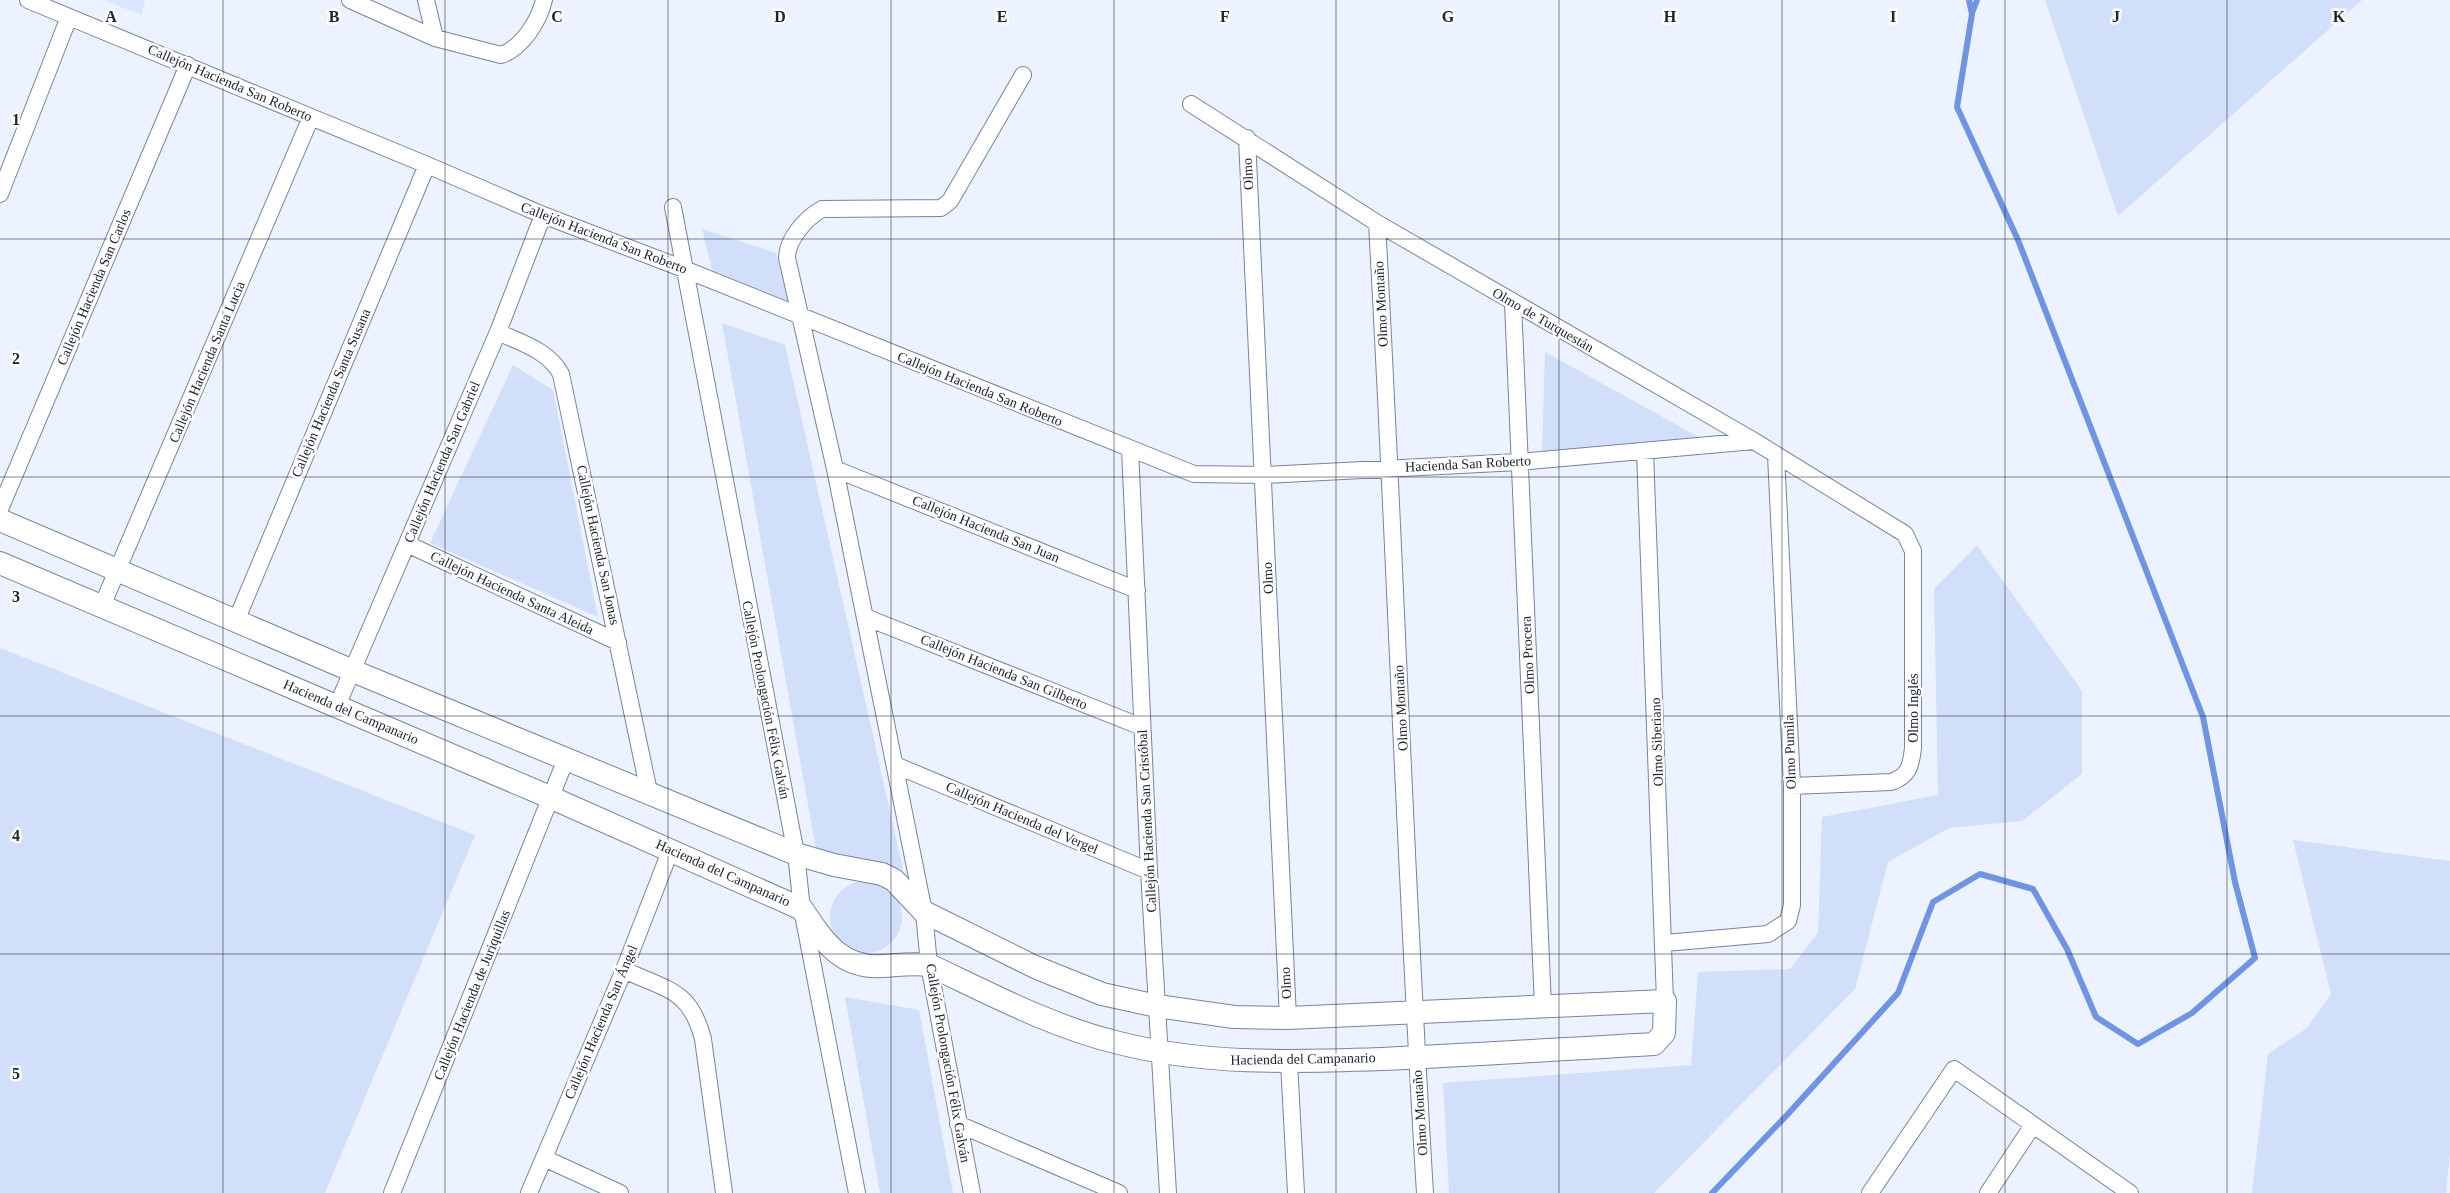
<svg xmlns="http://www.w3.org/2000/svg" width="2450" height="1193" viewBox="0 0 2450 1193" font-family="Georgia,serif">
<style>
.built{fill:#dbe6fc}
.green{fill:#d2dffb}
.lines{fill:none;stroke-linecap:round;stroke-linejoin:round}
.stream{stroke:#6f94e2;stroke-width:6}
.street-casing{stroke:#76849f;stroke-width:18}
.secondary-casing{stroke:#76849f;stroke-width:24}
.street{stroke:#fff;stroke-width:16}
.secondary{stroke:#fff;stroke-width:22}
.grid{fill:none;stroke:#202530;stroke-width:1;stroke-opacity:0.55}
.labels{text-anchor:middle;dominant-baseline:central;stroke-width:5;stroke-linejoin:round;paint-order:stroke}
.street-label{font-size:14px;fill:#202530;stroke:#fff}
.grid-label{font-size:16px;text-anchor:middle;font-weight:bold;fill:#202530;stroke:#fff;stroke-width:5;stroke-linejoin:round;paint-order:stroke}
</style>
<rect width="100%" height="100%" fill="#ecf2ff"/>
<!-- built -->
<path class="built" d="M103,0H145L142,15Z"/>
<!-- green -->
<path class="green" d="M2045,0H2362L2118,216Z
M702,229L776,253L788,301L712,270Z
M722,323L785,345L903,869L817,855Z
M1545,352L1719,448L1542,451Z
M513,365L553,390L598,617L430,543Z
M1977,545L2082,691V774L2022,821L1949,828L1888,862L1855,989L1654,1193H1449L1443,1083L1691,1065L1698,972L1790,969L1818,933L1822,817L1938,795L1934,589Z
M0,648L475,835L325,1193H0Z
M2293,840L2450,861V1153L2446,1193H2252L2268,1054L2306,1029L2331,994Z
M830 917a36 36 0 1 1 72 0a36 36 0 1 1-72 0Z
M845,997L919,1010L953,1193H880Z"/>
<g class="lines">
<!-- stream -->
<path class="stream" d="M1972,13L1977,0
M1712,1193L1787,1115L1898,993L1933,902L1980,874L2033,889L2067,949L2096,1017L2138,1044L2192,1013L2255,958L2235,882L2203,717L2018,240L1957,107L1972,14L1969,0"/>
<defs>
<path id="street" d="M28,0L427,165L543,215L684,269L1194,474L1264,475L1519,462L1754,441
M350,0L435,38L501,55C522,48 539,21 544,0
M426,0L435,38
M1191,104L1377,223L1754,441L1905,534L1913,551V748C1911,766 1909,776 1891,782L1792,786
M1247,138L1288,1018
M0,194L69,17
M673,207L796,854L802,909L857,1193
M1377,223C1395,546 1405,870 1425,1193
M1513,303L1543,1007
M498,332C521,343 548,350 561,374L649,792
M1130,449L1149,871L1168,1193
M1645,451L1665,1001
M835,469L1137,590
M0,509L188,65
M407,544L618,642
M102,606L311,117
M865,617L1142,727
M236,621L427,165
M337,706L498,332L543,215
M895,765L1149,871
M1665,943L1768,934L1788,921L1792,905V786L1776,455
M624,970C667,990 690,989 703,1039L724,1193
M1289,1062L1296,1193
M958,1124L1119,1193
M544,1158L620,1193
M392,1193L566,759
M529,1193L624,970L671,849
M972,1193L929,965L924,912L835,469L787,258C787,239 806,218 822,209L941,208L950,201L1023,75
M1870,1193L1954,1069L2130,1193
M1988,1193L2033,1125"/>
<path id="secondary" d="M0,520L353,671L796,854L834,865L882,874L894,880L924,912L1035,967L1102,994L1157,1006L1234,1017L1288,1018L1665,1001L1664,1033L1654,1044C1563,1049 1472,1055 1382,1059C1292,1062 1202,1065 1115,1042C1050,1026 989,993 929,965C913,963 899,965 883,966C840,969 823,940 802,909L552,798L0,563"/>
</defs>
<!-- street casing -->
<use href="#street" class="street-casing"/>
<!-- secondary casing -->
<use href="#secondary" class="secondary-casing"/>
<!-- street -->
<use href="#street" class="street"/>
<!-- secondary -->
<use href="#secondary" class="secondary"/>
</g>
<!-- grid -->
<path class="grid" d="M223,0V1193M445,0V1193M668,0V1193M891,0V1193M1114,0V1193M1336,0V1193M1559,0V1193M1782,0V1193M2005,0V1193M2227,0V1193M0,239H2450M0,477H2450M0,716H2450M0,954H2450"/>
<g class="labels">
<!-- street labels -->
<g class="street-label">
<text transform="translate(230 83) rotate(23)">Callejón Hacienda San Roberto</text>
<text transform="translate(1248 174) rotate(-93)">Olmo</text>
<text transform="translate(604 238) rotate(21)">Callejón Hacienda San Roberto</text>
<text transform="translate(94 287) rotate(-67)">Callejón Hacienda San Carlos</text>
<text transform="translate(1381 304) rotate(-93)">Olmo Montaño</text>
<text transform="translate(1543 320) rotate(30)">Olmo de Turquestán</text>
<text transform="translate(207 362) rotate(-67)">Callejón Hacienda Santa Lucia</text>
<text transform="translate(980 389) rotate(22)">Callejón Hacienda San Roberto</text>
<text transform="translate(331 393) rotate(-67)">Callejón Hacienda Santa Susana</text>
<text transform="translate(442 462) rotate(-67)">Callejón Hacienda San Gabriel</text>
<text transform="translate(1468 464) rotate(-3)">Hacienda San Roberto</text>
<text transform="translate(986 529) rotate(22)">Callejón Hacienda San Juan</text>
<text transform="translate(598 545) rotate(78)">Callejón Hacienda San Jonas</text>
<text transform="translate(1268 578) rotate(-93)">Olmo</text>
<text transform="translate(512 593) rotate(25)">Callejón Hacienda Santa Aleida</text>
<text transform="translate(1528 655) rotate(-93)">Olmo Procera</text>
<text transform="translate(1004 672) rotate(22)">Callejón Hacienda San Gilberto</text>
<text transform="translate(766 700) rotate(79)">Callejón Prolongación Félix Galván</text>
<text transform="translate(1401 708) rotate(-93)">Olmo Montaño</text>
<text transform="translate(1913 708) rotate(-90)">Olmo Inglés</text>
<text transform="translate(351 712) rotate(23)">Hacienda del Campanario</text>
<text transform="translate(1657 742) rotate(-92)">Olmo Siberiano</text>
<text transform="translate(1790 752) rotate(-92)">Olmo Pumila</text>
<text transform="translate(1022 818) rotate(23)">Callejón Hacienda del Vergel</text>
<text transform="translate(1147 821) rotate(-93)">Callejón Hacienda San Cristóbal</text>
<text transform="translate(723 873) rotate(24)">Hacienda del Campanario</text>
<text transform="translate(1286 983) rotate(-93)">Olmo</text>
<text transform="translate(472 995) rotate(-68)">Callejón Hacienda de Juriquillas</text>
<text transform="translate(601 1022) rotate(-67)">Callejón Hacienda San Ángel</text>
<text transform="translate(1303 1059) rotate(-1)">Hacienda del Campanario</text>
<text transform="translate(948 1063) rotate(80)">Callejón Prolongación Félix Galván</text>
<text transform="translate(1420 1113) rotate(-94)">Olmo Montaño</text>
</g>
</g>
<g class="grid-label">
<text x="111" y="22">A</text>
<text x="334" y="22">B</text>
<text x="557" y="22">C</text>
<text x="780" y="22">D</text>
<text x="1002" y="22">E</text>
<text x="1225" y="22">F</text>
<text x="1448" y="22">G</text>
<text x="1670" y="22">H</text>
<text x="1893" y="22">I</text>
<text x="2116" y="22">J</text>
<text x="2339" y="22">K</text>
<text x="16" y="125">1</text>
<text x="16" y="364">2</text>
<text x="16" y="602">3</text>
<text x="16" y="841">4</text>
<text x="16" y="1079">5</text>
</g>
</svg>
